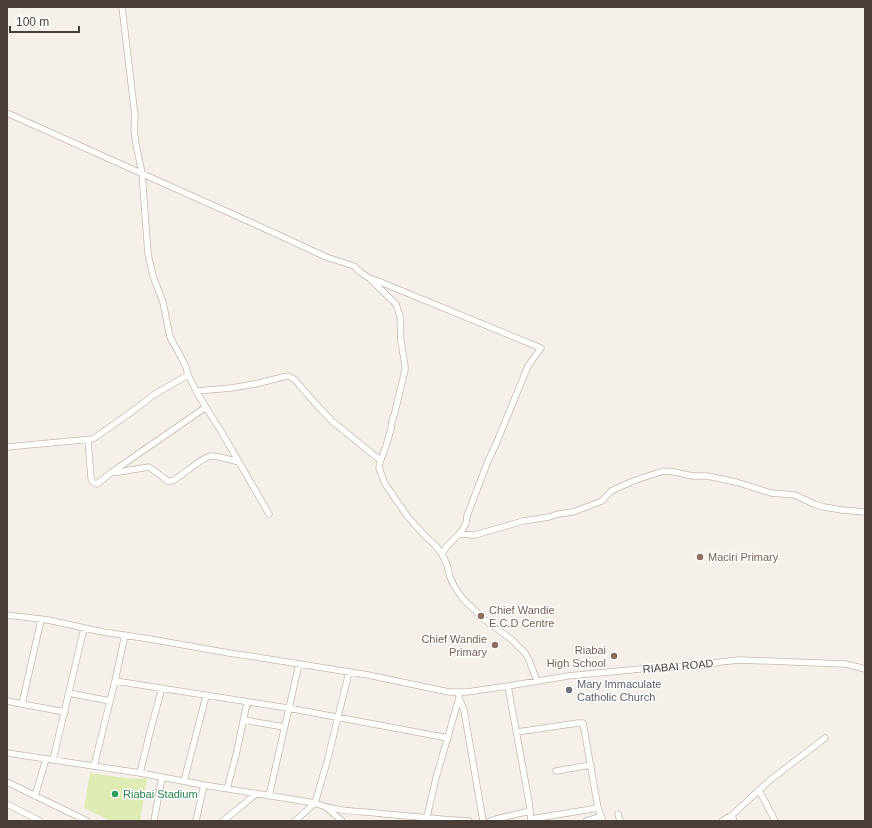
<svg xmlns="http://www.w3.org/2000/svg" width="872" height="828" viewBox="0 0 872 828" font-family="Helvetica,sans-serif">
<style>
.green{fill:#deebb2}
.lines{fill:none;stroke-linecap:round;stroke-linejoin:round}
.minor-casing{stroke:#c5b8af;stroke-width:7}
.minor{stroke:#fff;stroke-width:5.5}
.education-dot{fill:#8d6e63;stroke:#fff;stroke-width:1.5}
.worship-dot{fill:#6b7280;stroke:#fff;stroke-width:1.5}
.leisure-dot{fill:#2e9e5b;stroke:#fff;stroke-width:1.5}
.labels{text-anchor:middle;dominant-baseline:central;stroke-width:3;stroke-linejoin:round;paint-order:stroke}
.education-label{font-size:11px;fill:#785e54;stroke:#fff;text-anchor:start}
.street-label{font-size:11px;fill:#4a3f38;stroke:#fff}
.worship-label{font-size:11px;fill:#5b616d;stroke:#fff;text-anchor:start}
.leisure-label{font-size:11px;fill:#27864d;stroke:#fff;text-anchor:start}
</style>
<rect width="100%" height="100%" fill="#f5f0ea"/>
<!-- green -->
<path class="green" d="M90,773L132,779L147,778L140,821H111L84,808Z"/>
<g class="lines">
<defs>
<path id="minor" d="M122,7L135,116L134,130L136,144L142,173L148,254L153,276L163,302L170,337L181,357L186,367L188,375L199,396L212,417L221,431L269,514
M7,113L250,222L285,238L326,257L354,266L360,272L369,278L396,304L400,316L401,341L405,366V370L395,412L392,421L391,429L386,446L380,462L379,468L385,484L408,517L425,536L436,546L442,554L447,565L450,577L454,586L463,599L485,620L511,639L525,653L529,660L537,681
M373,279L541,348L528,366L496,444L488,461L467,516L466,523L461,532L447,546L442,554
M197,391L231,388L255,384L283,377L289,376L295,380L314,402L332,421L380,460
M88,440L91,478C92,482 93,483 97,484L112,472H119L149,467L168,481H172C180,477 204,456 211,456C220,456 230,460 239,462
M7,447L93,439L130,413L155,394L188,375
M112,472L206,407
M459,534L475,535L523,521L549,517L558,514L573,512L602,501L611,491L633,481L663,471L674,472L693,476H707L736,482L771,493L795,495L814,504L824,507L842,510L865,512
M7,615L48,620L103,632L150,639L229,653L256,657L368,675L449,692H467L508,686
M41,620L22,704L65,712
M115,681L288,708L448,738
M69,693L110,701
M459,698L464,710L483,821
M7,701L22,704
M244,720L284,727
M517,732L578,723H583L598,808L603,821
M7,753L140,773L204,785L315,803C334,811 355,811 376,813C407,816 437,819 469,821
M53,760L84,628
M94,766L115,681L125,635
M556,771L591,765
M140,773L151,728L162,688
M184,781L206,696
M7,782L87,821
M227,789L236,755L247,703
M759,790L775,821
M35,796L46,759
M269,796L299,664
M7,804L40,821
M327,808L342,821
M618,814L620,821
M732,815L734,821
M531,819L598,808
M154,821L162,777
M196,821L204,785
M223,821L256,794
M295,821L315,803L327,762L349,672
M426,821L436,778L459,698V693
M490,821L496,819L530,811
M531,821L529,802L508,686L568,676L650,668L700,666L720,662L739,660L845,664L854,666L865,669
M586,821L601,816
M722,821L732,815L769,781L825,738"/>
</defs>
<!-- minor casing -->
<use href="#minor" class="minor-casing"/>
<!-- minor -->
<use href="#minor" class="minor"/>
</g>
<!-- markers -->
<g class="education-dot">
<circle cx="700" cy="557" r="4"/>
<circle cx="481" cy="616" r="4"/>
<circle cx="495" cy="645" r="4"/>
<circle cx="614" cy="656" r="4"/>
</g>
<circle class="worship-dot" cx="569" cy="690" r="4"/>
<circle class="leisure-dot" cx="115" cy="794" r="4"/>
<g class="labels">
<!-- education labels -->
<g class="education-label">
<text x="708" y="557">Maciri Primary</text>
<text x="489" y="610">Chief Wandie<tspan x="489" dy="13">E.C.D Centre</tspan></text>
<text x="487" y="639" text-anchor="end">Chief Wandie<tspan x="487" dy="13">Primary</tspan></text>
<text x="606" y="650" text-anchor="end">Riabai<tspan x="606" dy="13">High School</tspan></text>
</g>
<!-- street labels -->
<g class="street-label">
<text transform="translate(678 666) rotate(-5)">RIABAI ROAD</text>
</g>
<!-- worship labels -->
<g class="worship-label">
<text x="577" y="684">Mary Immaculate<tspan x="577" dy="13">Catholic Church</tspan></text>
</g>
<!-- leisure labels -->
<g class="leisure-label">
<text x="123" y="794">Riabai Stadium</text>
</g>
</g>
<!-- border -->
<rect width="872" height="828" fill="none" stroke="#4a3f38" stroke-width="16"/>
<!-- scale -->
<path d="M10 26v6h69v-6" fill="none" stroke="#4a3f38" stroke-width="2"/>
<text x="16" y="26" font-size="12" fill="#4a3f38" stroke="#ffffff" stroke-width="3" paint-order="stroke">100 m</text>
</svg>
